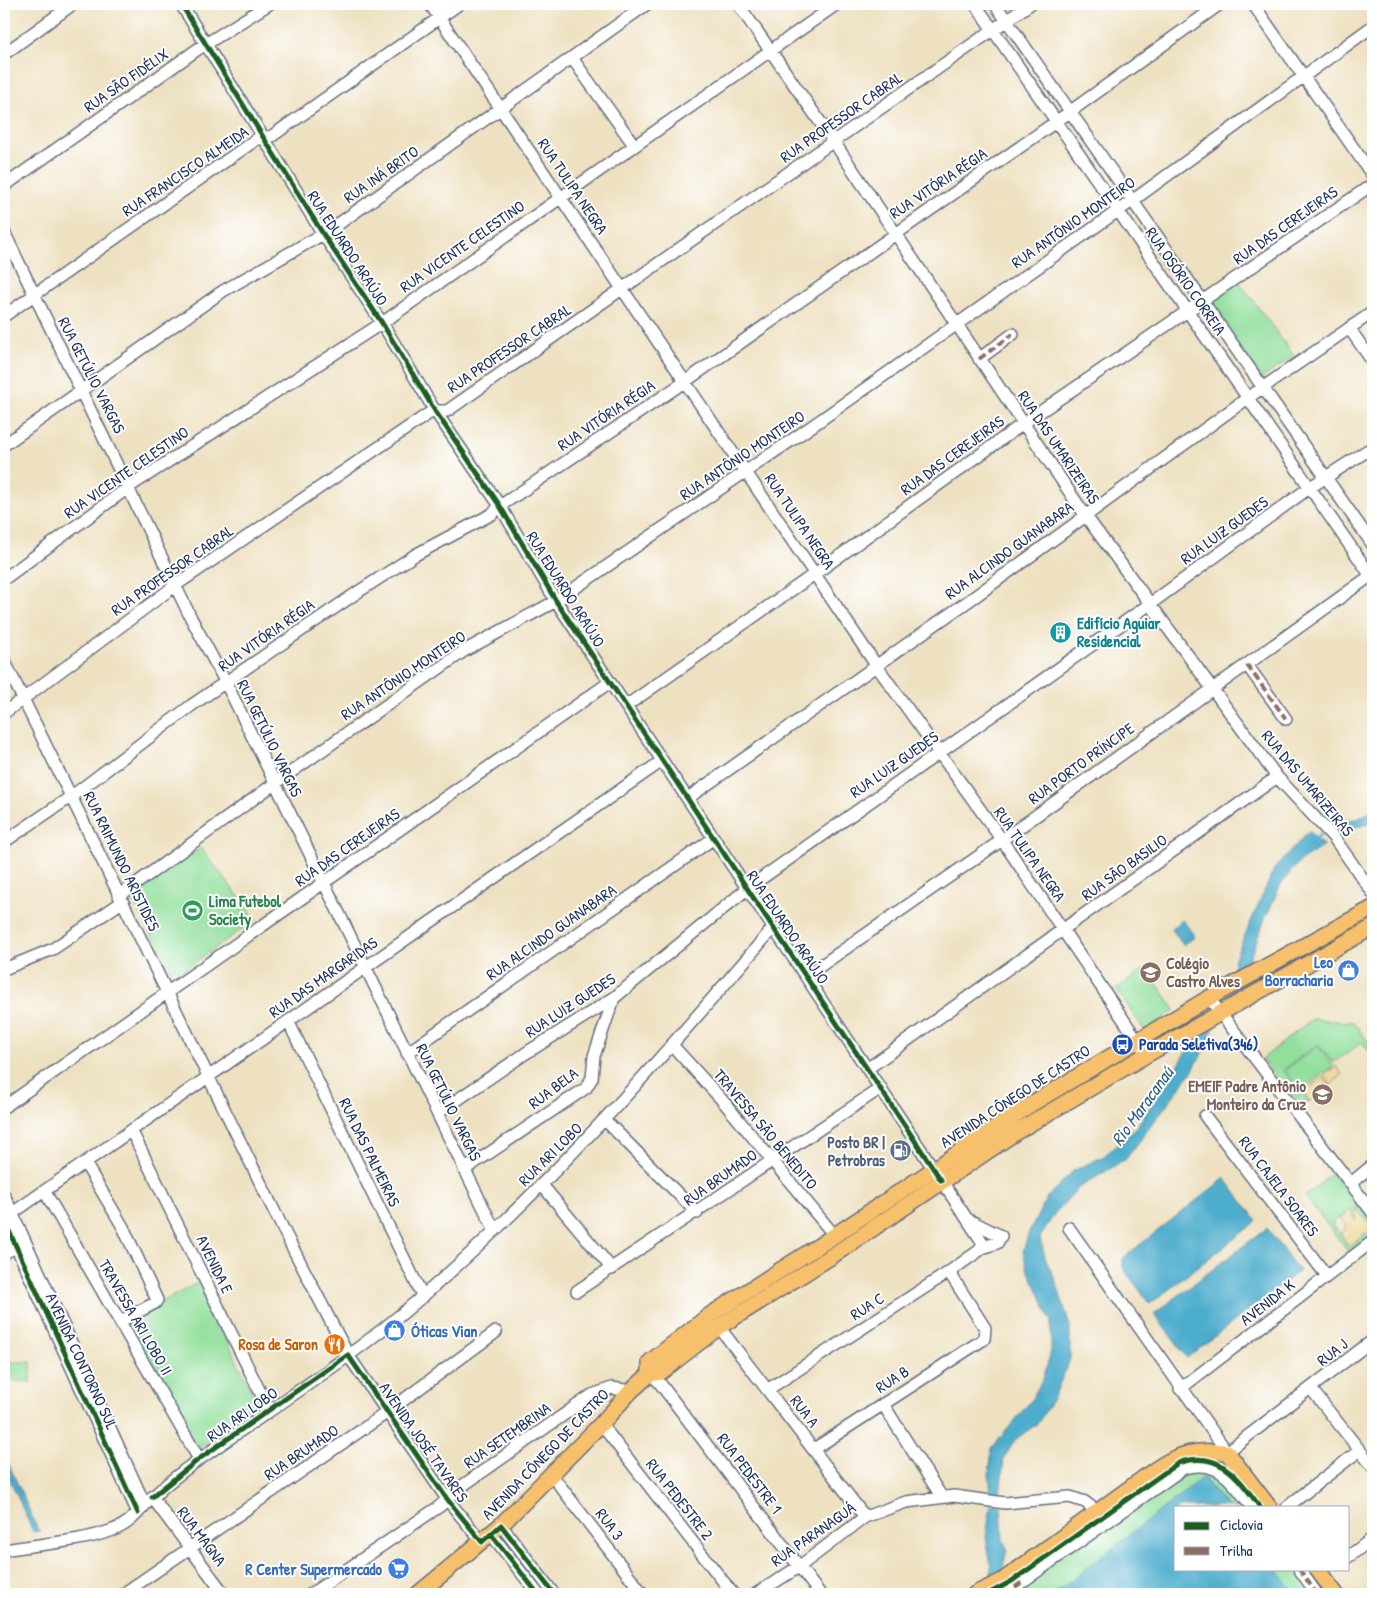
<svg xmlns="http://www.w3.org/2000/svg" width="1377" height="1598" viewBox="0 0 1377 1598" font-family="'Patrick Hand',sans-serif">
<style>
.green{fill:#92df9c;stroke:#56877d;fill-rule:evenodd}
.sand{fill:#eeda9e;stroke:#84847e}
.water{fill:#4dadcc;stroke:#346e95}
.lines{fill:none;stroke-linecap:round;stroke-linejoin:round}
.stream{stroke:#4dadcc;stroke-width:2.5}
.minor-casing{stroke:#656d81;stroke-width:14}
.major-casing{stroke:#656d81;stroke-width:18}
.minor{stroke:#fff;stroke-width:11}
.major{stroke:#f7c06c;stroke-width:15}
.quiet{stroke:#8d6e63;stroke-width:4;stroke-dasharray:8 4;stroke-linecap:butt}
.cycleway-casing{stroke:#fff;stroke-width:8}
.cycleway{stroke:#1b5e20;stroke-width:5}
.labels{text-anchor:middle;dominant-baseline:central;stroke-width:4;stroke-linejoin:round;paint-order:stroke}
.street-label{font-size:16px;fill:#1b2f5e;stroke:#fff}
.culture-label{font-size:16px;font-weight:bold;fill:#0d838f;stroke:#fff;text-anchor:start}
.leisure-label{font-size:16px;font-weight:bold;fill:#27864d;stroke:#fff;text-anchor:start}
.shop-label{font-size:16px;font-weight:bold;fill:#366cbe;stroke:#fff;text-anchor:end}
.education-label{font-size:16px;font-weight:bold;fill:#785e54;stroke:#fff;text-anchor:start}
.transit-label{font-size:16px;font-weight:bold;fill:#164399;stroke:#fff;text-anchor:start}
.service-label{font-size:16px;font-weight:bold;fill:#4e5e75;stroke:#fff;text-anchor:end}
.food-label{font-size:16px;font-weight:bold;fill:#c56008;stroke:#fff;text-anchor:end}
.water-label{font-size:18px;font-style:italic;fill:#2f618a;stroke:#fff}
</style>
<rect width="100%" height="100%" fill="#fff"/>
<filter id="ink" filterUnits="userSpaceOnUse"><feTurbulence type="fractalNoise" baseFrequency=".02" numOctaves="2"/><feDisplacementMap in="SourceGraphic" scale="10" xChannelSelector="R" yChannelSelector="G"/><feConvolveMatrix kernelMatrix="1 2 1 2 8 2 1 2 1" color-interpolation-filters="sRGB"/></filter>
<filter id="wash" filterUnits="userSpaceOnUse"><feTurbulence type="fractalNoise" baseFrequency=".0096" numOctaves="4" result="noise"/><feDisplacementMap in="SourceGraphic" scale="20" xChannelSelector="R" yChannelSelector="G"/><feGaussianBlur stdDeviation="1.12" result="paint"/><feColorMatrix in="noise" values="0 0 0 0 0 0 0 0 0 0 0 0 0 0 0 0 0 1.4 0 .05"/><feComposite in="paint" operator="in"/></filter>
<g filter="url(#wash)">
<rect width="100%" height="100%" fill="#eee1c1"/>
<!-- green -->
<path class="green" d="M1238,280L1294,356L1261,379L1206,301Z
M201,848L256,919L174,977L133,900V896Z
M1146,968L1175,1010L1145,1031L1116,989Z
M1312,1019L1353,1022L1373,1048V1057L1362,1042L1333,1063L1318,1044L1283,1070L1300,1092L1292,1098L1262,1059Z
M1318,1046L1333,1066L1301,1091L1285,1070Z
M1303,1092L1309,1102L1300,1109L1293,1100Z
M1334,1172L1373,1223V1234L1349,1253L1305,1196ZM1351,1208L1353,1221L1357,1218L1356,1208L1372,1228L1350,1246L1332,1224L1339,1218L1344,1217Z
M199,1282L259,1407L196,1450L125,1322Z
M4,1362H31V1382L4,1381Z
M1215,1468L1252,1507H1227L1203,1477L1054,1594H1005L1170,1475Z
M1276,1569H1299L1317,1594H1296Z"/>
<!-- sand -->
<path class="sand" d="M1336,1066L1342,1075L1331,1084L1324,1075Z
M1323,1077L1330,1086L1309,1102L1303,1092Z
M1356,1207L1372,1228L1349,1246L1340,1233L1347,1227L1339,1218L1344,1217L1351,1208L1354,1220L1357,1218Z"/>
<!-- water -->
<path class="water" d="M1373,810V822C1361,828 1349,826 1337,831L1325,821L1358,819Z
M1309,831L1324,846L1302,860L1291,871L1279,888L1265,919L1249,960L1243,970L1235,973L1233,967L1235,958L1274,869Z
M1183,920L1195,937L1183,945L1171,928Z
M1215,1024L1209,1041L1193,1070L1126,1159L1077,1189L1055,1213L1040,1238L1046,1260L1056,1281L1070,1326V1359L1054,1397L1038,1423L1015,1440L1004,1458L1000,1495L991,1494L989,1474L992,1448L1030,1402L1043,1379L1051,1351V1321L1036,1286L1027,1268L1023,1251L1029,1232L1047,1197L1073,1171L1104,1156L1134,1130L1175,1072L1196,1034Z
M1225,1178L1257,1221L1150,1304L1123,1268V1258Z
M1267,1228L1299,1271L1187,1358L1154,1314Z
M4,1453L38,1530L40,1531L33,1532L4,1466Z
M1203,1477L1227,1507H1176V1569H1276L1296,1594H1054Z
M991,1504L1001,1506L1003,1539L1007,1549L1003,1567L1002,1594H991V1566L986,1537Z"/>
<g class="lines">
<!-- stream -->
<path class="stream" d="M1315,839L1324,832"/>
</g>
</g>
<g filter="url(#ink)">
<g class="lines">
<defs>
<path id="minor" d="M181,4L323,234L382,323L435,411L500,506L556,601L983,1243L980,1250L949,1272L767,1390
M430,4L876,665L1002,840L1142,1047
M738,4L834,142L1085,515L1277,777L1334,838L1373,893
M975,4L1371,576
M995,4L1373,545
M1253,4L1373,176
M4,54L73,4
M572,58L634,145
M4,186L198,49L269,4
M4,232L191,618L226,683L495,1231
M4,316L257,139L272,136L459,4
M1349,328L1373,362
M979,359L1013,334
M4,445L223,291L330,230L647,4
M4,579L129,487L382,323L837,4
M4,660L286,1235L348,1355L447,1499L482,1542
M1247,665L1286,719
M626,706L816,573L1024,423L1373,184
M4,713L176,585L428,414L435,411H447L1030,4
M688,798L977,595L1249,397L1373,312
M4,842L72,796L192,705L361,590L415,555L492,514L500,506L686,381L1057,121L1220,4
M119,896L274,784L464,651L556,601L805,431L1132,201L1373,26
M4,969L53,949L122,902
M806,976L1002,840L1373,574
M1209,998L1373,1213
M288,1021L423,1297
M672,1045L722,1100L834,1235
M407,1053L714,838
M867,1069L1277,777
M4,1107L610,682
M438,1113L526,1053L614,998L748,888L1150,604L1309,488L1373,447
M1205,1116L1327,1276
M606,1121L697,1213
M132,1132L269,1410
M85,1163L123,1227L157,1300L155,1303L121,1321
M464,1170L586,1088L592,1078L594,1056L614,998
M1351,1183L1373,1165
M542,1185L612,1269
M45,1192L199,1459
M4,1195L145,1505
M4,1219L662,761
M967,1219L1001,1236L997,1243L982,1248
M4,1220L138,1513
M1069,1228L1227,1452L1373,1340
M4,1253L22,1244
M577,1291L881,1088
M719,1327L865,1517
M650,1374L659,1382L820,1594
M1180,1389L1373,1241
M1311,1389L1373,1467
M883,1404L941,1496
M601,1424L733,1594
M814,1449L984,1339L985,1328L949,1272
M551,1474L643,1594
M152,1497L224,1594
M1287,1507L1360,1450
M501,1525L554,1594
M491,1534L538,1594
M4,1550C38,1544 81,1542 113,1530C131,1524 139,1510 152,1498C168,1482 188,1467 207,1454C280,1403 357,1354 424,1295C552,1184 663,1057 773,928
M1348,1557L1373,1538
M1299,1569L1317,1594
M123,1594L379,1418L496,1332
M311,1594L440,1506L455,1491L592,1395L612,1388L631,1391
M756,1594L800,1566L865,1517L906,1502L954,1496L1005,1503L1070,1497L1085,1502L1098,1512
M1005,1594L1184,1468C1220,1459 1232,1481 1252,1507"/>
<path id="major" d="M650,1374V1362L710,1315L820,1245L1033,1103L1209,998L1373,908
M1317,1569L1336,1594
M418,1594L501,1525L601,1424L631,1391L650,1374L661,1372L719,1327L829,1258L1016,1132L1146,1055L1373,927
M975,1594L1002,1581L1156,1469C1182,1452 1196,1450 1227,1452L1269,1507"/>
</defs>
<!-- minor casing -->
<use href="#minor" class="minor-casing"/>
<!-- major casing -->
<use href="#major" class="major-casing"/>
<!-- minor -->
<use href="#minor" class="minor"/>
<!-- major -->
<use href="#major" class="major"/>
<!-- quiet -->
<path class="quiet" d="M979,359L1013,334
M1247,665L1286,719
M1299,1569L1317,1594
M1005,1594L1024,1581"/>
<defs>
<path id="cycleway" d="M181,4L323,234L382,323L435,411L500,506L556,601L941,1180
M4,1220L138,1513
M152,1497L199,1459L348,1355L447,1499L482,1542L501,1525L554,1594
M491,1534L538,1594
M988,1594L1012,1581L1178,1463C1219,1449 1238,1477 1260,1507"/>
</defs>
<!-- cycleway casing -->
<use href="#cycleway" class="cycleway-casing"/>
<!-- cycleway -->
<use href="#cycleway" class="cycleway"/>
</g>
</g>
<!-- icons -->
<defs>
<symbol id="building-disc" viewBox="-11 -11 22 22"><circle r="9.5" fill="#0f9aa8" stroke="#fff"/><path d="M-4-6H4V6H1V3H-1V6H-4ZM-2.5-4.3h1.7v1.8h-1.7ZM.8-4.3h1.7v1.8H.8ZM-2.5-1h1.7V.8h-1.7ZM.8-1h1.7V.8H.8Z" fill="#fff"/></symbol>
<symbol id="stadium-disc" viewBox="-11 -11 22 22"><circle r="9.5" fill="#2e9e5b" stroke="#fff"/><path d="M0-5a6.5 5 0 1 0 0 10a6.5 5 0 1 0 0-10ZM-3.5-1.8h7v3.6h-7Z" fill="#fff"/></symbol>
<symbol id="shop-disc" viewBox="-11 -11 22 22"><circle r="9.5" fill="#3f7fe0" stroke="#fff"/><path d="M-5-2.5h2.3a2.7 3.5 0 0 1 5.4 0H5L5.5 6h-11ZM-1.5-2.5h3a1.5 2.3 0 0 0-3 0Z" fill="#fff"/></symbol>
<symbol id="school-disc" viewBox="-11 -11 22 22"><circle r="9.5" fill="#8d6e63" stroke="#fff"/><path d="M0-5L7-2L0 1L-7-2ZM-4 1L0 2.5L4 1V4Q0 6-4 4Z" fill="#fff"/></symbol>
<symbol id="bus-disc" viewBox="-11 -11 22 22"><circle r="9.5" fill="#1a4fb4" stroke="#fff"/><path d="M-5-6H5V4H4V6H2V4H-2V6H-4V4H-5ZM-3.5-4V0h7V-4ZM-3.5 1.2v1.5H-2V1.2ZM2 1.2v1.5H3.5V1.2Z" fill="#fff"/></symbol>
<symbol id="fuel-disc" viewBox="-11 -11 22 22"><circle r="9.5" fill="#5c6f8a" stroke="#fff"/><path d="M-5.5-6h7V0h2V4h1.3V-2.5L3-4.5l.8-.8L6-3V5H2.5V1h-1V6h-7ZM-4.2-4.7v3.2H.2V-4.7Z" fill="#fff"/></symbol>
<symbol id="restaurant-disc" viewBox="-11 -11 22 22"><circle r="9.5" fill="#e8710a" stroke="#fff"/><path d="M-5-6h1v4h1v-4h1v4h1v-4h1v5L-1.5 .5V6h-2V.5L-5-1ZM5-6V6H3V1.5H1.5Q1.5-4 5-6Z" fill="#fff"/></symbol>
<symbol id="supermarket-disc" viewBox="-11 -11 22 22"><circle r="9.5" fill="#3f7fe0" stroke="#fff"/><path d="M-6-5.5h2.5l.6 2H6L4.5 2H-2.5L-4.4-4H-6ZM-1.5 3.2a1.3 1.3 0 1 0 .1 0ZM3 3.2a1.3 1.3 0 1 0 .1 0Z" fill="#fff"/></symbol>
</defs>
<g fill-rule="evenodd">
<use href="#building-disc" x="1048" y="620" width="25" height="25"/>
<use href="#stadium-disc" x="180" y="898" width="25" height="25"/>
<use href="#shop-disc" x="1336" y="958" width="25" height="25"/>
<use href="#school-disc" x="1138" y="960" width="25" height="25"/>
<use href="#bus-disc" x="1110" y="1032" width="25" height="25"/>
<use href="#school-disc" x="1310" y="1082" width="25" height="25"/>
<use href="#fuel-disc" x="888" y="1138" width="25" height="25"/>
<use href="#shop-disc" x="382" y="1318" width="25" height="25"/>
<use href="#restaurant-disc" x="322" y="1332" width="25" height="25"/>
<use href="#supermarket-disc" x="386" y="1556" width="25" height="25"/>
</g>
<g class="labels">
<!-- street labels -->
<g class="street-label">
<text transform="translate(126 80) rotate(-35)">RUA SÃO FIDÉLIX</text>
<text transform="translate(841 117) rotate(-35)">RUA PROFESSOR CABRAL</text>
<text transform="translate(185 171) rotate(-34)">RUA FRANCISCO ALMEIDA</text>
<text transform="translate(381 174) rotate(-35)">RUA INÁ BRITO</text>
<text transform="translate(938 183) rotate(-34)">RUA VITÓRIA RÉGIA</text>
<text transform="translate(573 186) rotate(56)">RUA TULIPA NEGRA</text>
<text transform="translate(1073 222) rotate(-35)">RUA ANTÔNIO MONTEIRO</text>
<text transform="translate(1285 225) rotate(-35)">RUA DAS CEREJEIRAS</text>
<text transform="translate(462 246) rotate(-35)">RUA VICENTE CELESTINO</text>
<text transform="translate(348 248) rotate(57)">RUA EDUARDO ARAÚJO</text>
<text transform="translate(1186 281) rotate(55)">RUA OSÓRIO CORREIA</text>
<text transform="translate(509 348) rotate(-34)">RUA PROFESSOR CABRAL</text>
<text transform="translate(92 375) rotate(63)">RUA GETÚLIO VARGAS</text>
<text transform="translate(606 415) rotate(-34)">RUA VITÓRIA RÉGIA</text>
<text transform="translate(1059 447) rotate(56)">RUA DAS UMARIZEIRAS</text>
<text transform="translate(742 455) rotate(-34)">RUA ANTÔNIO MONTEIRO</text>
<text transform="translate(952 455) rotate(-36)">RUA DAS CEREJEIRAS</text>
<text transform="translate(126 472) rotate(-35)">RUA VICENTE CELESTINO</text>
<text transform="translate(800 521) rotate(56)">RUA TULIPA NEGRA</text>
<text transform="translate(1224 530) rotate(-36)">RUA LUIZ GUEDES</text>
<text transform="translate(1009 550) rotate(-36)">RUA ALCINDO GUANABARA</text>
<text transform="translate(172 570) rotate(-35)">RUA PROFESSOR CABRAL</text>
<text transform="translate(566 589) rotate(58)">RUA EDUARDO ARAÚJO</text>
<text transform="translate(266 635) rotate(-35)">RUA VITÓRIA RÉGIA</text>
<text transform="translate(403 675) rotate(-34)">RUA ANTÔNIO MONTEIRO</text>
<text transform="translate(270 738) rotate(64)">RUA GETÚLIO VARGAS</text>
<text transform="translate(1081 763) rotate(-36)">RUA PORTO PRÍNCIPE</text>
<text transform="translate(894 764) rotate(-35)">RUA LUIZ GUEDES</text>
<text transform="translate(1308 783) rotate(50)">RUA DAS UMARIZEIRAS</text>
<text transform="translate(347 847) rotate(-35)">RUA DAS CEREJEIRAS</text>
<text transform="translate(1030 854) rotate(55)">RUA TULIPA NEGRA</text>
<text transform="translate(122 861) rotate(64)">RUA RAIMUNDO ARISTIDES</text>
<text transform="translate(1124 867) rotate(-36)">RUA SÃO BASILIO</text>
<text transform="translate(788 927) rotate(56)">RUA EDUARDO ARAÚJO</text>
<text transform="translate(551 932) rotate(-35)">RUA ALCINDO GUANABARA</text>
<text transform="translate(323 977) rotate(-35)">RUA DAS MARGARIDAS</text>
<text transform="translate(570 1005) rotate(-33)">RUA LUIZ GUEDES</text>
<text transform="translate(553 1088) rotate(-37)">RUA BELA</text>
<text transform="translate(1015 1096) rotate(-33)">AVENIDA CÔNEGO DE CASTRO</text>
<text transform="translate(449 1102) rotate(64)">RUA GETÚLIO VARGAS</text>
<text transform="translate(766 1129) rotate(50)">TRAVESSA SÃO BENEDITO</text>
<text transform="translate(370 1152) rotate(64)">RUA DAS PALMEIRAS</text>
<text transform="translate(550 1154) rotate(-45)">RUA ARI LOBO</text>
<text transform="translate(720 1177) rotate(-35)">RUA BRUMADO</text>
<text transform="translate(1279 1186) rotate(53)">RUA CAJELA SOARES</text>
<text transform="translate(215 1264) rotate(64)">AVENIDA E</text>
<text transform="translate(1267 1302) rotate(-38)">AVENIDA K</text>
<text transform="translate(867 1306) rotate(-33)">RUA C</text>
<text transform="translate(136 1317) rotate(60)">TRAVESSA ARI LOBO II</text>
<text transform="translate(1332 1352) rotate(-38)">RUA J</text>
<text transform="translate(82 1361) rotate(65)">AVENIDA CONTORNO SUL</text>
<text transform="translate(892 1379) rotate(-33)">RUA B</text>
<text transform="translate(805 1411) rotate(52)">RUA A</text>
<text transform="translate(242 1414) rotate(-35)">RUA ARI LOBO</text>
<text transform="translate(507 1435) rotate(-35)">RUA SETEMBRINA</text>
<text transform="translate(424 1442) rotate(55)">AVENIDA JOSÉ TAVARES</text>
<text transform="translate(301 1452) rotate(-34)">RUA BRUMADO</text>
<text transform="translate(545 1454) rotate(-46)">AVENIDA CÔNEGO DE CASTRO</text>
<text transform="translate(750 1473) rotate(53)">RUA PEDESTRE 1</text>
<text transform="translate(680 1499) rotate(52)">RUA PEDESTRE 2</text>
<text transform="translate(610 1524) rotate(53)">RUA 3</text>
<text transform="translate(813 1534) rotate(-35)">RUA PARANAGUÁ</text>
<text transform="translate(202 1536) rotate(53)">RUA MAGNA</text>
</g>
<!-- culture labels -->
<g class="culture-label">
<text x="1077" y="623">Edifício Aguiar<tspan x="1077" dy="18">Residencial</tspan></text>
</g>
<!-- leisure labels -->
<g class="leisure-label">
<text x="209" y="901">Lima Futebol<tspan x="209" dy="18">Society</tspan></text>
</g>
<!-- shop labels -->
<g class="shop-label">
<text x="1333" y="962">Leo<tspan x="1333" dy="18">Borracharia</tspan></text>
<text x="411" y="1331" text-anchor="start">Óticas Vian</text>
<text x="382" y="1569">R Center Supermercado</text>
</g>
<!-- education labels -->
<g class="education-label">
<text x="1166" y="963">Colégio<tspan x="1166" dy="18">Castro Alves</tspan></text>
<text x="1306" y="1086" text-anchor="end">EMEIF Padre Antônio<tspan x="1306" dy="18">Monteiro da Cruz</tspan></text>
</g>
<!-- transit labels -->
<g class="transit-label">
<text x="1139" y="1044">Parada Seletiva(346)</text>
</g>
<!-- service labels -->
<g class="service-label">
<text x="885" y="1142">Posto BR |<tspan x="885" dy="18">Petrobras</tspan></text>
</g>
<!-- food labels -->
<g class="food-label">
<text x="318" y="1344">Rosa de Saron</text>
</g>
<!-- water labels -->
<g class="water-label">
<text transform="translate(1142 1106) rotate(-54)">Rio Maracanaú</text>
</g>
</g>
<!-- margin -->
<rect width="1377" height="1598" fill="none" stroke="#fff" stroke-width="20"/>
<!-- legend -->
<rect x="1174" y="1506" width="175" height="65" fill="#ffffff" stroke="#a4acbf"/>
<rect x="1184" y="1522" width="25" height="8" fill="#1b5e20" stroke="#a4acbf"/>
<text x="1220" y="1530" font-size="15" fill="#1b2f5e">Ciclovia</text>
<rect x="1184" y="1547" width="25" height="8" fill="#8d6e63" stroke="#a4acbf"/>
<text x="1220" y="1556" font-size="15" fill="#1b2f5e">Trilha</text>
</svg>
